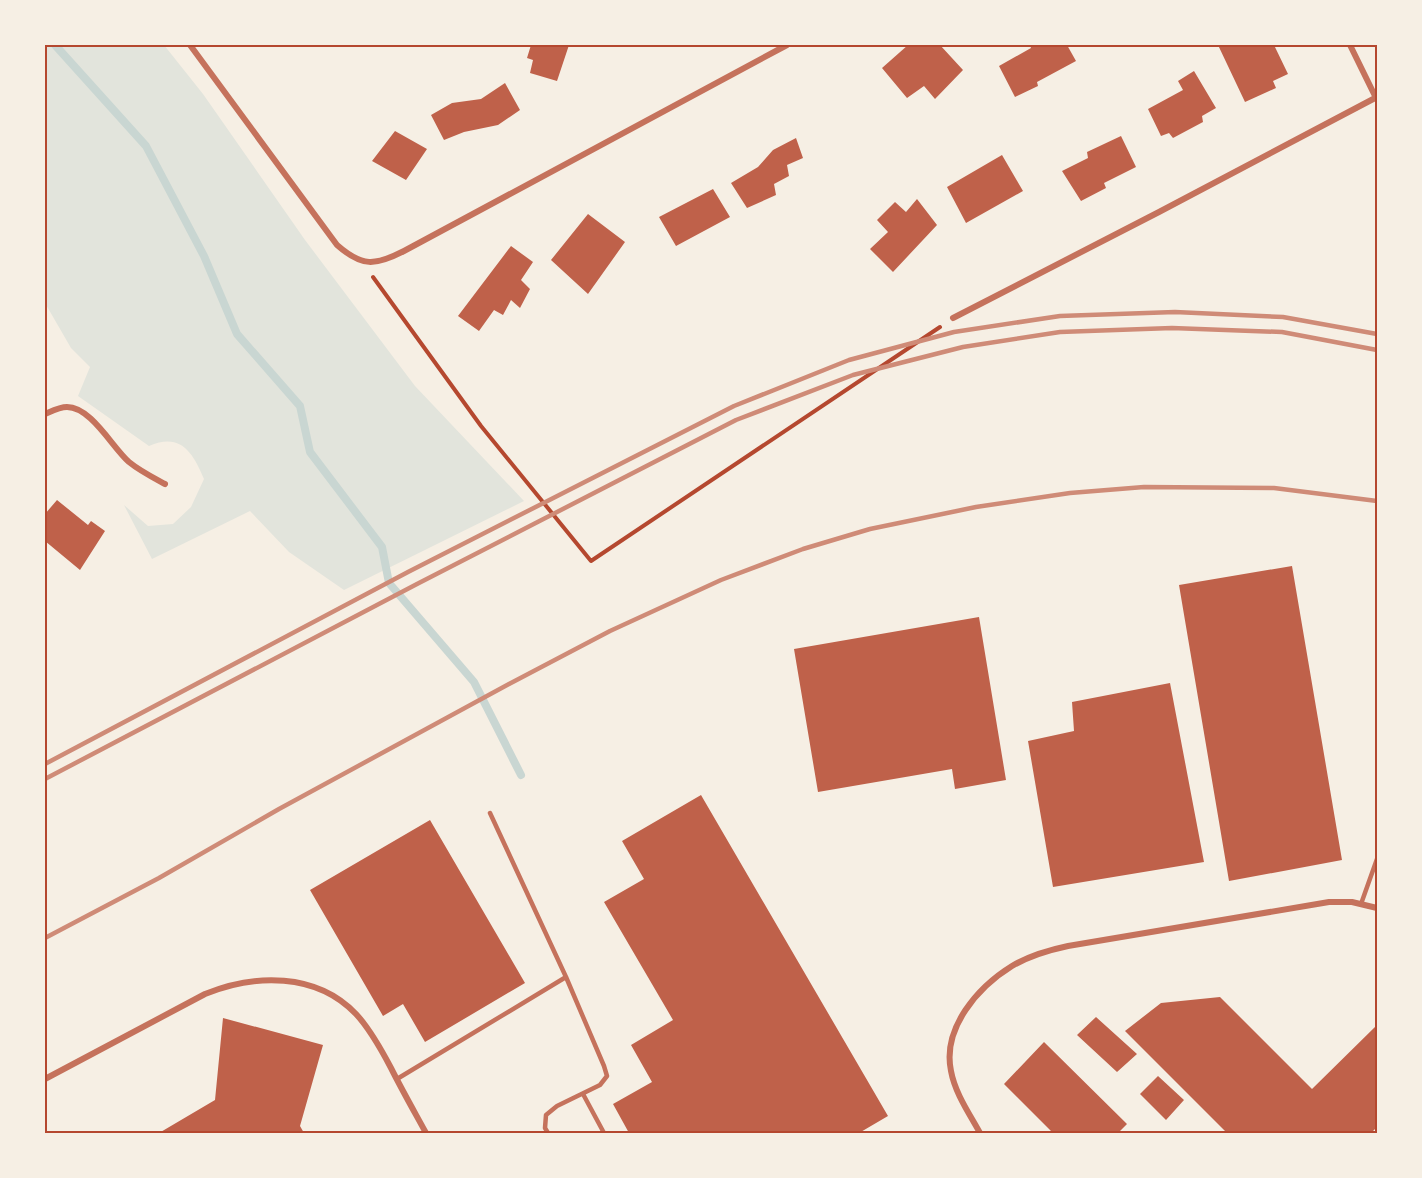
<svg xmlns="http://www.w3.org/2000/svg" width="1422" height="1178" viewBox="0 0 1422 1178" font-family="Helvetica,sans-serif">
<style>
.green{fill:#e2e4dc}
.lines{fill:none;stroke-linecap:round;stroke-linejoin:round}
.stream{stroke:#c9d6d2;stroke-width:8}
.building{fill:#bf614a}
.path{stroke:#b5482f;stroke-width:4}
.service{stroke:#c5725c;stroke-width:4.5}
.minor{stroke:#c5725c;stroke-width:6}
.rail{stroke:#cf8b77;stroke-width:4.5}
.neatline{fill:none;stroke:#b5482f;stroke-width:2}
</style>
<rect width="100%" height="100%" fill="#f6efe4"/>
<!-- green -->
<path class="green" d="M45,45H164L203,94L305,240L415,386L524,501L344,590L289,552L250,511L152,559L124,505L148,526L173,524L191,507L204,479C193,453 181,432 149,446L78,396L90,367L71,348L45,303Z"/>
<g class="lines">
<!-- stream -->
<path class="stream" d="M55,45L146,146L204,256L237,334L300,406L310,452L382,547L389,583L474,682L521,775"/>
</g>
<!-- building -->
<path class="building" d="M531,45H569L557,81L530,73L533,60L527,58Z
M908,45H940L963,70L935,99L924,86L907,98L882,68Z
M1030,45H1067L1076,61L1037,82L1038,86L1015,97L999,66L1031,48Z
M1218,45H1274L1288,74L1273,81L1276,88L1245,102Z
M1194,71L1216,108L1202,116L1203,122L1173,138L1169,133L1161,136L1148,109L1183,90L1178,81Z
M505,83L520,110L498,125L464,132L444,140L431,115L452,103L481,99Z
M395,131L427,149L406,180L372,161Z
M1121,136L1136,167L1104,183L1106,188L1081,201L1062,171L1088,158L1087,152Z
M796,138L803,158L787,165L789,176L774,184L776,195L747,208L731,183L758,167L773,150Z
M1002,155L1023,191L966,223L947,187Z
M713,189L730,217L676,246L659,217Z
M917,199L937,225L893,272L870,249L888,232L877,220L895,202L906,212Z
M588,214L625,242L588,294L551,260Z
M511,246L533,262L521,280L530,289L520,308L511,300L503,315L494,310L479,331L458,316Z
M57,500L88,525L91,521L105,531L80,570L45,541V514Z
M1292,566L1342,860L1229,881L1179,585Z
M979,617L1006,780L955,789L952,769L818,792L794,649Z
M1170,683L1204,862L1053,887L1028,741L1074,731L1072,702Z
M701,795L888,1116L859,1133H629L613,1104L652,1082L631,1045L673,1020L604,902L644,879L622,841Z
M430,820L525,983L425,1042L403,1004L383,1016L310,890Z
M1220,997L1312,1089L1377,1025V1127L1371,1133H1227L1125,1031L1161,1003Z
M1096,1017L1137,1054L1117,1072L1077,1035Z
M223,1018L323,1045L300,1126L304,1133H159L215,1100Z
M1044,1042L1127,1124L1118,1133H1053L1004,1084Z
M1158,1076L1184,1100L1166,1120L1140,1094Z"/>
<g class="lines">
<!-- path -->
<path class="path" d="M373,277L481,426L591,561L940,327"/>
<!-- service -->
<path class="service" d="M490,813L566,977L604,1066L607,1076L600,1085L557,1106L546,1115L545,1128L548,1133
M1361,904L1377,859
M397,1079L566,977
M583,1094L604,1133"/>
<!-- minor -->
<path class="minor" d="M190,45L337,245C362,267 375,266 404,251L787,45
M1350,45L1376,98
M953,318L1159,212L1377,97
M45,414C52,411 60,407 67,407C91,407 112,447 129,462C140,471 152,477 165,484
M45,1079L205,994C254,974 316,972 356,1014C370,1029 381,1049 391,1068C402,1090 414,1111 426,1133
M980,1133C969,1113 955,1093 951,1071C942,1028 978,987 1012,966C1029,956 1049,950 1068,946L1329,902H1352L1377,908"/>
<!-- rail -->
<path class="rail" d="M45,764L408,572L734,406L849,360L954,332L1060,316L1175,312L1283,317L1377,334
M45,779L417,584L736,420L853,375L963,347L1060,332L1172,328L1282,332L1377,350
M45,938L159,878L279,809L509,684L610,631L721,580L803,549L870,529L976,507L1070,493L1144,487L1274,488L1377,501"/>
</g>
<!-- border -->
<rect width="1422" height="1178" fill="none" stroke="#f6efe4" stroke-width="93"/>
<rect x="46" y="46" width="1330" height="1086" class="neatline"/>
</svg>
